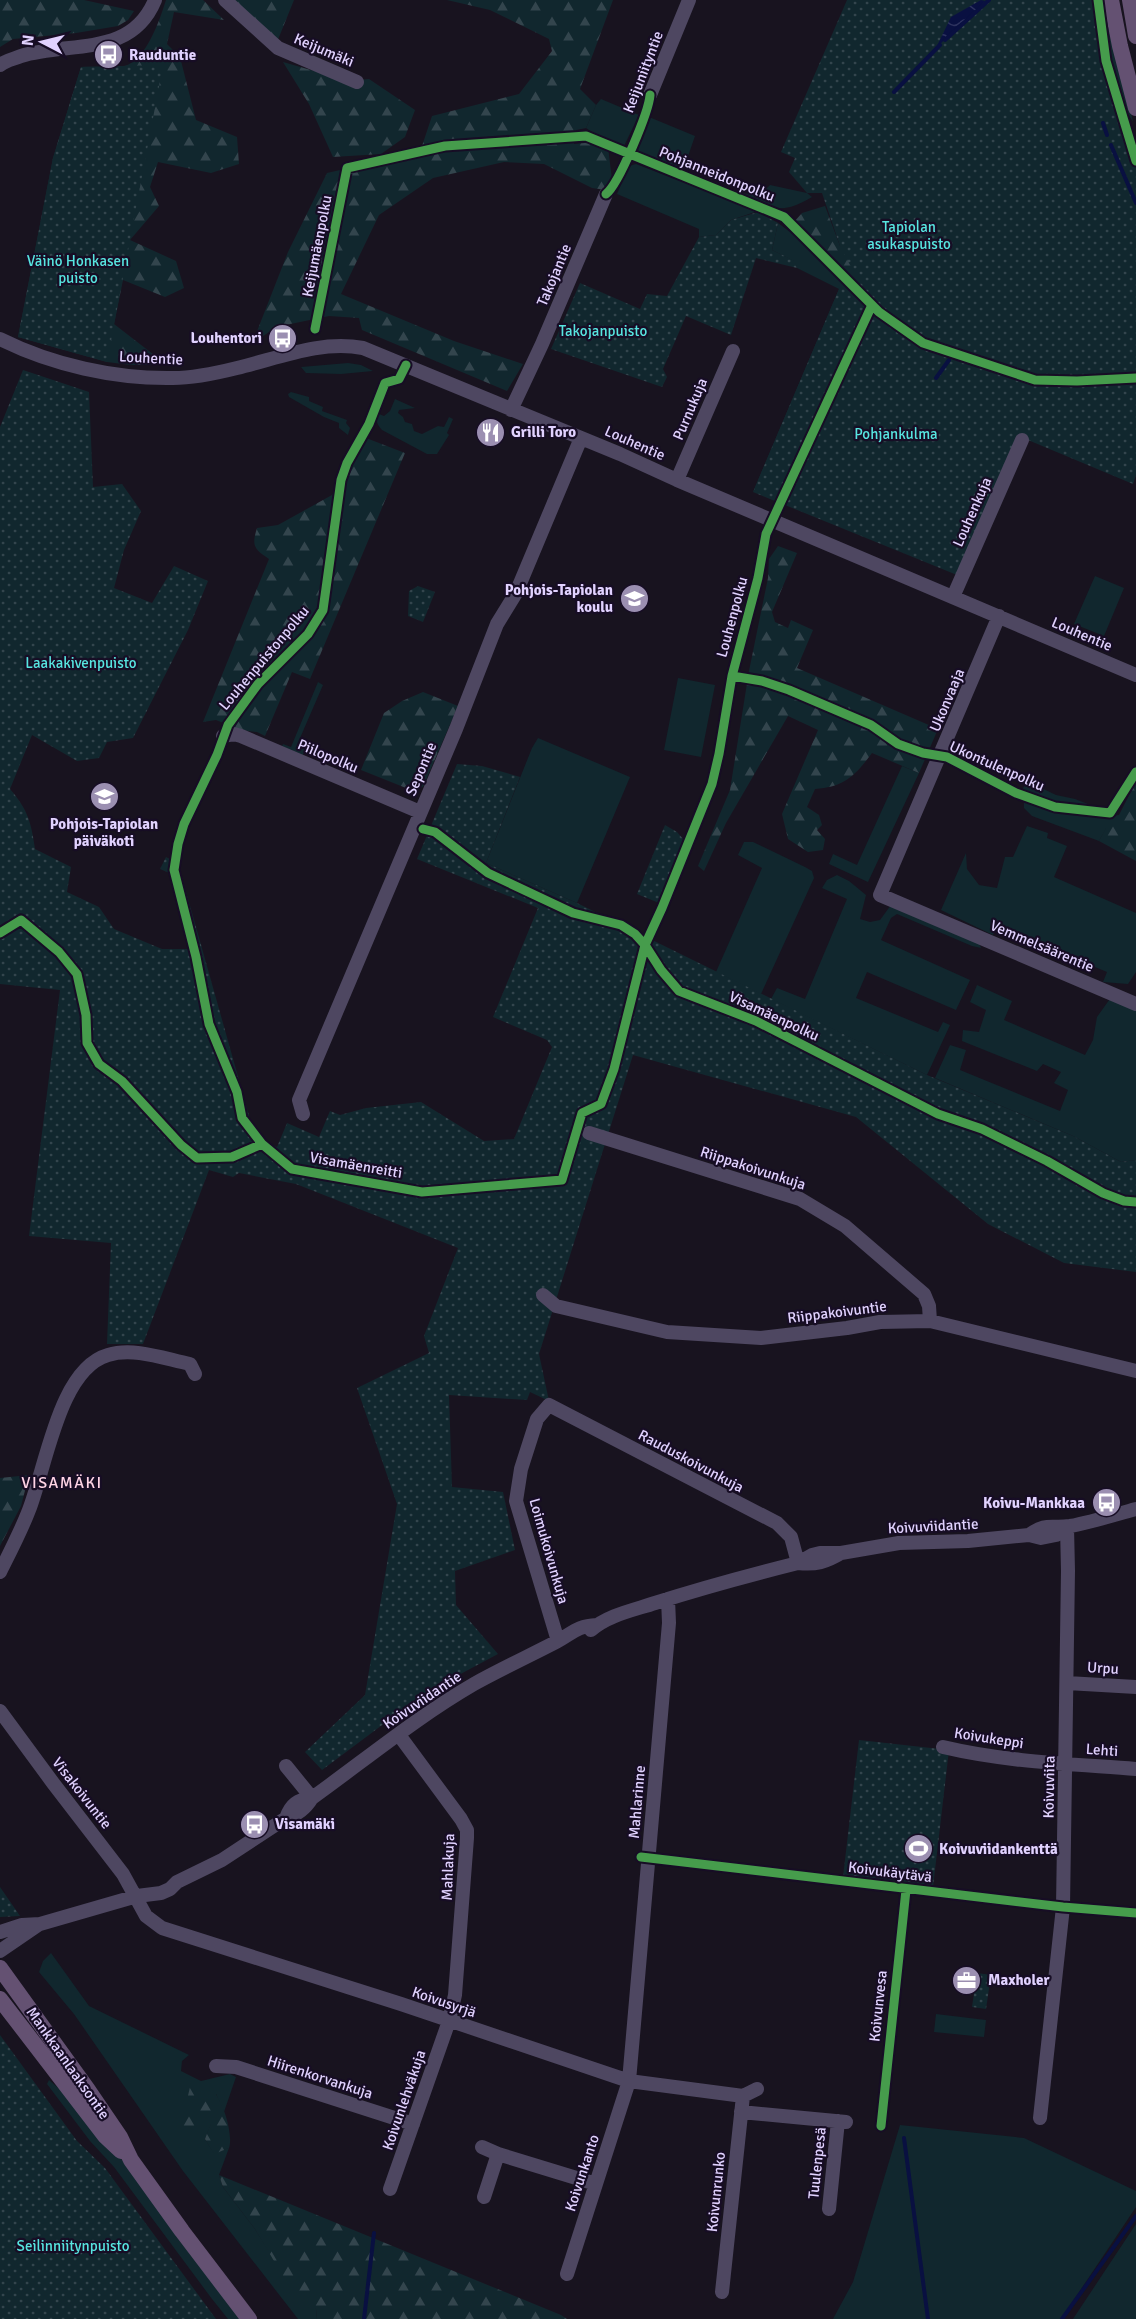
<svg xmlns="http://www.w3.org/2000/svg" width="1136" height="2319" viewBox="0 0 1136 2319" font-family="Signika,sans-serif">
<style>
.grass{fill:#11272e}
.forest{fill:url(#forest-firs)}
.park{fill:url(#park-dots)}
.water{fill:url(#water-waves)}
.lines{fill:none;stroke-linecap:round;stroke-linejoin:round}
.stream{stroke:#091041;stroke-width:4}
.minor{stroke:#4e4761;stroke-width:14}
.major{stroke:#645172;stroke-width:16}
.cycleway-casing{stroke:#170d25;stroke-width:13}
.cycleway{stroke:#469c4c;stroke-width:9}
.labels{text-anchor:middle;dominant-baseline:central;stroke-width:4.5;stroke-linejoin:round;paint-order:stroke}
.street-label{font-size:15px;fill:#e1d2ff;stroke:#170d25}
.poi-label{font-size:15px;font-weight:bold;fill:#e1d2ff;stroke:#170d25;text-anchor:start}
.park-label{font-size:15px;fill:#57e5e0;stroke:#170d25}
.neighbourhood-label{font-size:16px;letter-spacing:1.5px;fill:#ffd4e6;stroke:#170d25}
</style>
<defs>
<pattern id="forest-firs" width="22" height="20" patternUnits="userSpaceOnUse" patternTransform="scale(1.5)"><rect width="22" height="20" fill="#11272e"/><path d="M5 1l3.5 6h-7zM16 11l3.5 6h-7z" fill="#33454d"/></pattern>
<pattern id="park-dots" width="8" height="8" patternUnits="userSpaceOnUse" patternTransform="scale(1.5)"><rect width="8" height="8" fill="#11272e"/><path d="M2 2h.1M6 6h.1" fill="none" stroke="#33454d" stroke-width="1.8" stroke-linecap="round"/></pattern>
<pattern id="water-waves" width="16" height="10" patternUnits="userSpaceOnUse" patternTransform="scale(1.5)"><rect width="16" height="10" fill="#091041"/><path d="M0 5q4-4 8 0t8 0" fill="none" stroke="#2d325e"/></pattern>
</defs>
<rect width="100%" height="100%" fill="#18131f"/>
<!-- grass -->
<path class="grass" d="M1100,0H1107L1133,122L1129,115L1124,114C1114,76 1105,39 1100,0Z
M601,99L639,115L624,146L604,140L586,128L596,105Z
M649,117L695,136L683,171L640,153L637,148Z
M636,164L758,211L731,220L716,235L699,237V229L617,194L629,166Z
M770,185L807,193L812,197C780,216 773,208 741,193L759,196Z
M778,223L801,240L861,298L753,492L839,289L797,268L794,261L772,250Z
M348,363L361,365L373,371L341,374L306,373L301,367Z
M291,392L309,397V401L323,407L322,411L347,420L346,423L350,428L348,435L339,428V423L324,417L289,397L288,394Z
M395,399L415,408L399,410L398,413L403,417L405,422L412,424L414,431L422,434L438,426L444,427L449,417L453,419L447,433L449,435L437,454H427L382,430C377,424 375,421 379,414L384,416L390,411Z
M1095,576L1124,588L1104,636L1074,624Z
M678,678L715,685L701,757L664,750Z
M318,682L323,685L297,745L305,749L303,755L282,746L283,744L291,747Z
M538,738L630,777L577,903L486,863L532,748Z
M902,766L919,773L868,882L829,864L833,854L857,865Z
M1027,781L1056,795L1075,799L1093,806L1058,805L1022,790Z
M1024,800L1059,812L1106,817L1107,827L1099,841L1032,816L1024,808Z
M1027,826L1048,833L1047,838L1067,846L1054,877L1136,913V972L1128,984L1103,982L1107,972L997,926L993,935L941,910L966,853L967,869L979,885L997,888L1005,857H1013Z
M744,842H753L805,867L812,871L814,878L761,994L716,972L762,868L738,855Z
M837,875L849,881L866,895L860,919L870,922L880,920L891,905L979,943L981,948L972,946L897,914L891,918L881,940L970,980L956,1010L867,972L856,998L938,1032L943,1022L950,1025L927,1075L771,999L777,988L805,999L847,899L822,888L827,880Z
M977,985L1012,1001L1004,1020L1085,1055L1093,1040L1097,1017L1112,996L1136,1008V1160L1121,1162L1073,1136L935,1078L950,1045L966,1050L960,1070L1060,1111L1068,1090L1054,1083L1061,1072L1043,1064L1037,1071L962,1041L963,1030L979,1032L986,1010L970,1002Z
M51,1953L89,2006L189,2055L182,2061L181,2071L201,2081L230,2074L236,2077L224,2112L216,2094L212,2122L205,2139L214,2153L229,2148L219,2175L223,2187L255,2229L272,2256L316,2309L317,2319H298L183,2171L74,2014L39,1972L43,1961Z
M936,2014L986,2020L984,2037L934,2032Z
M49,2080C78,2103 98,2135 124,2162L241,2319H228L212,2299L114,2167L90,2141L47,2084Z
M900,2125L1024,2138L1136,2191V2207L1061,2319H833L853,2282Z
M1136,2224V2319H1073Z"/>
<!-- forest -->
<path class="forest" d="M0,0H84L134,11L128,20L118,26L76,33L13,39L0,47Z
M166,0H203L224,20L174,12L167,44L180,57L196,120L237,137L239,164L211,173L158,162L150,187L159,206L130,240L176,261L184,288L165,297L123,280L114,324L167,365H131L107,362L18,337L53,158L81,67C95,66 111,68 124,66C146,61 160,19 166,0Z
M234,0H294L277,42Z
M447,0H613L580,89L596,105L586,128L576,130L574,144L595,142L608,147L612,180L606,190L592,188L544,164L504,162L433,178L379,215L341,294L454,341L523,364L507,391L362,330L359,318L329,316L276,327L252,344L288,252L327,173L358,166L394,163L422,146L432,116L519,94L552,51L549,39L490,10Z
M283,62L349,81L369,79L415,110L405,137L381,154L333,157L309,104Z
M825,206L840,246L880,268L859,288L794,222L802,213Z
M366,438L405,453L310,679L292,672L265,736L257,732L241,730L216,720L203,722L269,559C255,549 251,547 257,528L278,525L332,495Z
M778,546L797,553L772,612L775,622L788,628L791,620L813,630L797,668L938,729L919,773L872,753C855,776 844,787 815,789L807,807L819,815L822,825L817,830L825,839L823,850L808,852L788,839L782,814L818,730L788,716L726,823L704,871L698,866L730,790L749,671L768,578L769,559Z
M423,692L458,706L423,787L411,790L361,770L384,713L402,701Z
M1136,782V861L1099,841L1106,828V817L1119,815Z
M29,1475L21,1506L0,1546V1478Z
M191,2083C196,2084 202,2083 206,2085C221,2091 234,2134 229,2148L214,2154L205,2139L211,2123L192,2137L180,2129Z
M219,2175L561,2315L567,2319H317L316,2309L299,2303L255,2229L223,2187Z"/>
<!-- park -->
<path class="park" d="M847,0H1093L1101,60L1124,138L1136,165V475L1133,484L1028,440L957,575L753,492L839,289L858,280L840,246L822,193H807L789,172L795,158L781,152Z
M163,65L107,362L18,337L53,158L81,67Z
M758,212L778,223L772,250L795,261L797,268L756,258L731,335L686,316L663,369L667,377L662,387L551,349L580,283L640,309L647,294L667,296L699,237L716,235L731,220Z
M23,370L89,392L93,487L122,484L141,511L124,550L114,588L152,603L174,566L208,581L188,630L133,738L107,742L99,758L77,761L32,735L10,789C28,810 31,822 35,849L71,867L67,892L99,907L114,929L162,949H188L172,884L174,875L160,869L166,857L178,863L255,1137L277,1147L287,1123L319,1137L330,1111L340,1115L366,1108L421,1102L484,1141L514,1139L552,1047L547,1040L493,1017L538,908L417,859L457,764L482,766L520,777L486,863L577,903L927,1075L1073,1136L1121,1162L1136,1160V1272L1064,1263L988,1224L856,1117L633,1055L539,1354L549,1401L530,1392L527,1400L449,1395L452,1487L503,1492L515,1550L455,1571L456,1605L498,1654L425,1693L322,1770L305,1752L365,1695L397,1504L357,1388L429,1353L424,1336L458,1248L296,1184L239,1173L233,1177L209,1170L143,1344H107L111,1243L29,1236L60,990L0,984V427Z
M418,586L435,592L423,622L408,616L409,591Z
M665,825L677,832L684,840L659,903L637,894Z
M859,1740L949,1750L933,1887L843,1877Z
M0,1887L20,1916L0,1917Z
M977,1973L991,1975L986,2009L972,2007Z
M0,2035L77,2141L105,2168L216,2319H0Z"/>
<!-- water -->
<path class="water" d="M981,0L985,1L936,48L951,17Z"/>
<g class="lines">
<!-- stream -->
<path class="stream" d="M945,40L989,0
M894,92L940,45
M1103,123L1107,135
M1111,145L1136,203
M936,378L949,360
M904,2138L928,2319
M364,2319L374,2233
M1062,2319L1136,2216"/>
<!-- minor -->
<path class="minor" d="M225,0L278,48L357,82
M0,65C6,60 14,59 21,56C70,41 131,58 155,0
M650,95L689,0
M0,339C52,365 115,379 173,378C194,378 217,373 237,368C279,358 320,340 363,348L620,454L677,480L1136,675
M511,410L542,344L606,194
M677,480L733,351
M953,597L1022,440
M999,616L880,895L1136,1004
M223,736L234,734L241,736L420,812
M303,1114L299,1100L456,729L497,624L516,593L581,438
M589,1133L800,1199L845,1226L924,1294L929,1306L930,1321
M543,1295L556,1306L667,1332L761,1338L847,1328L880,1322L930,1321L1136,1371
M1029,1535C1047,1522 1051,1529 1070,1526C1092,1522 1114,1515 1136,1509
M798,1563C816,1565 826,1562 841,1553
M0,1572C10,1552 21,1531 29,1510C46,1467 59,1369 108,1355C134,1347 165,1359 190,1364L195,1374
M591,1630C608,1615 634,1610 655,1603C702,1588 750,1575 798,1563L812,1555L820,1553H841L899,1543L968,1541L1029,1535L1041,1538L1056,1535L1067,1527
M558,1641L516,1501L521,1469L537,1419L549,1405L777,1523L791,1537L798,1563
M1067,1683L1136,1687
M0,1711L53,1783L123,1874L146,1916L162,1928L401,2004L629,2081L743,2096L757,2089
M943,1747C1006,1762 1072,1764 1136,1769
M286,1766L312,1798
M286,1818C291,1804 297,1800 312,1798
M0,1932L22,1925L40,1924L137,1896L161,1893L170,1889L177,1882L222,1860L286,1818C298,1814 305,1809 312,1798C365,1760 417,1717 474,1684C501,1669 529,1656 556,1642C573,1633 576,1626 597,1625
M0,1951L38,1925
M216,2066L236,2067L413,2124
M741,2112L846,2122
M1040,2118L1063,1907L1068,1571L1067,1527
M482,2147L498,2154L596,2184
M390,2189L449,2021L455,1995L467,1838V1830L461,1819L399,1735
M484,2197L498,2154
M829,2209L838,2121
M567,2274L629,2081L669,1623L668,1599
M722,2292L743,2096"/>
<!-- major -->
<path class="major" d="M1111,0L1120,46L1136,108
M1130,0L1136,36
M0,1968L88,2090L120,2137L131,2160L182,2231L249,2319
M0,1999L105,2136L121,2151"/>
<defs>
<path id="cycleway" d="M1098,0L1106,61L1136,161
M606,194C619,184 649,111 650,95
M315,329L347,168L445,146L586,136L784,217L879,312L923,343L1035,380L1077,381L1136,378
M732,676L762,681L789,690L871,725L898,744L923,753L947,757L1016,793L1055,807L1110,813L1136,772
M423,829L435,832L488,873L573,913L621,925L635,934L645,945L661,970L679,991L756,1021L938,1114L982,1129L1047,1161L1103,1193L1124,1201L1136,1202
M0,933L21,920L59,952L77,974L86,1015L87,1043L99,1064L122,1081L181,1145L197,1158L232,1157L262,1144L292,1169L422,1192L562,1180L582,1113L601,1104L614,1069L645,945L662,908L712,784L719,754L732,676L758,578L766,534L872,305
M262,1144L242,1118L237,1092L209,1024L196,957L174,870L178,844L184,824L217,755L228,725L258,684L308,634L323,610L341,480L347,463L369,424L385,383L399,379L406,365
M641,1857L1063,1907L1136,1913
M881,2126L906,1890"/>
</defs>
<!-- cycleway casing -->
<use href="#cycleway" class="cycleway-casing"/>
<!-- cycleway -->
<use href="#cycleway" class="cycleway"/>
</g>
<!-- icons -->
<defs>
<symbol id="bus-disc" viewBox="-11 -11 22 22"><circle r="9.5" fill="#9b8fb1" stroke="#170d25"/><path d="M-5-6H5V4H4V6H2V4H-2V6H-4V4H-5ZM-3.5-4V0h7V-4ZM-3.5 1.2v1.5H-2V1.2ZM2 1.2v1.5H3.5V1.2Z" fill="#fff"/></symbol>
<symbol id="restaurant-disc" viewBox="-11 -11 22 22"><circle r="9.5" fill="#9b8fb1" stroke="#170d25"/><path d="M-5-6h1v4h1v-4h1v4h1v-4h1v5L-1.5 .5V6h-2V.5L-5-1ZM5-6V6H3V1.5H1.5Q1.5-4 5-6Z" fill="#fff"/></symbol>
<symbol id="school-disc" viewBox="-11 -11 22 22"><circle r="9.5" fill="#9b8fb1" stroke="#170d25"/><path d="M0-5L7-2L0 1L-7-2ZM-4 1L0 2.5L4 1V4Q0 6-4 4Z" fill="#fff"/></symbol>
<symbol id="stadium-disc" viewBox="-11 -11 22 22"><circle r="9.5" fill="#9b8fb1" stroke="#170d25"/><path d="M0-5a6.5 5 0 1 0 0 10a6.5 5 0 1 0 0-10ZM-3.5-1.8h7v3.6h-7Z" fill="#fff"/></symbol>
<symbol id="office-disc" viewBox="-11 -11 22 22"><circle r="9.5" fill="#9b8fb1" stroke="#170d25"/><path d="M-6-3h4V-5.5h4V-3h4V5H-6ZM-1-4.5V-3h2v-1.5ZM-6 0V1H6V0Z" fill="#fff"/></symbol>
</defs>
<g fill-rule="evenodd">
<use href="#bus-disc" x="92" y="38" width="33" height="33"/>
<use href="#bus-disc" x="266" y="322" width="33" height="33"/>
<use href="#restaurant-disc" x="474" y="416" width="33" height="33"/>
<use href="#school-disc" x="618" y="582" width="33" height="33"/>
<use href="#school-disc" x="88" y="780" width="33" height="33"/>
<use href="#bus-disc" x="1090" y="1486" width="33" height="33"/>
<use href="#bus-disc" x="238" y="1808" width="33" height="33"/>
<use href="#stadium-disc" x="902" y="1832" width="33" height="33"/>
<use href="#office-disc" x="950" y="1964" width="33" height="33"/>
</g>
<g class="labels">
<!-- street labels -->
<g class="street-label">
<text transform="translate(324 50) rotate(23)">Keijumäki</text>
<text transform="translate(643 72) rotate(-69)">Keijuniityntie</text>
<text transform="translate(717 174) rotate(22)">Pohjanneidonpolku</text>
<text transform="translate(317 246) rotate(-79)">Keijumäenpolku</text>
<text transform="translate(554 275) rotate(-67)">Takojantie</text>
<text transform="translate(151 358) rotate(3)">Louhentie</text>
<text transform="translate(690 409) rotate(-67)">Purnukuja</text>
<text transform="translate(635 443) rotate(24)">Louhentie</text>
<text transform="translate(972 512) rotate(-66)">Louhenkuja</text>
<text transform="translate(732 617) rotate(-75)">Louhenpolku</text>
<text transform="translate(1082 634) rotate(23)">Louhentie</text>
<text transform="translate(264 658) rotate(-50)">Louhenpuistonpolku</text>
<text transform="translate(947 700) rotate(-67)">Ukonvaaja</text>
<text transform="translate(328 756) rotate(23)">Piilopolku</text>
<text transform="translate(997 766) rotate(24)">Ukontulenpolku</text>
<text transform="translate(421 769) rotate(-67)">Sepontie</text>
<text transform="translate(1042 946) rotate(23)">Vemmelsäärentie</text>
<text transform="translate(774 1016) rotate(25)">Visamäenpolku</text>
<text transform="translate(356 1165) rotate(10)">Visamäenreitti</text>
<text transform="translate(753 1168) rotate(18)">Riippakoivunkuja</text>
<text transform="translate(837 1312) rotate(-7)">Riippakoivuntie</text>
<text transform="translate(691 1461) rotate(28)">Rauduskoivunkuja</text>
<text transform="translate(933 1526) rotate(-3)">Koivuviidantie</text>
<text transform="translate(549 1551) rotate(74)">Loimukoivunkuja</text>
<text transform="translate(1103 1668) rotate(4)">Urpu</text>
<text transform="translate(422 1700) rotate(-34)">Koivuviidantie</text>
<text transform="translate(989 1738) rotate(9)">Koivukeppi</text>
<text transform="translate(1102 1750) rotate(4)">Lehti</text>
<text transform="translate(1049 1787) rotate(-89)">Koivuviita</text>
<text transform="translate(82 1793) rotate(52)">Visakoivuntie</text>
<text transform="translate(637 1802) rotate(-85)">Mahlarinne</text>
<text transform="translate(448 1867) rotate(-88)">Mahlakuja</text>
<text transform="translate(890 1872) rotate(7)">Koivukäytävä</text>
<text transform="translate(444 2002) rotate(19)">Koivusyrjä</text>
<text transform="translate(878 2006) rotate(-84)">Koivunvesa</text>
<text transform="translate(68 2063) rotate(55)">Mankkaanlaaksontie</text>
<text transform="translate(320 2077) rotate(18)">Hiirenkorvankuja</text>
<text transform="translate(404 2100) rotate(-71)">Koivunlehväkuja</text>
<text transform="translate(817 2163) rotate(-84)">Tuulenpesä</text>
<text transform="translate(582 2173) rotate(-72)">Koivunkanto</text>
<text transform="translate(716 2192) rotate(-84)">Koivunrunko</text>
</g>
<!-- poi labels -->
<g class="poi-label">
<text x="129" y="55">Rauduntie</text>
<text x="262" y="338" text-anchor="end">Louhentori</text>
<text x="511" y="432">Grilli Toro</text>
<text x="613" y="590" text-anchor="end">Pohjois-Tapiolan<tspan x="613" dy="17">koulu</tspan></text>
<text x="104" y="824" text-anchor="middle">Pohjois-Tapiolan<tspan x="104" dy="17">päiväkoti</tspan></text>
<text x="1085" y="1503" text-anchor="end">Koivu-Mankkaa</text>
<text x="275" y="1824">Visamäki</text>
<text x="939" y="1849">Koivuviidankenttä</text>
<text x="988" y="1980">Maxholer</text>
</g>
<!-- park labels -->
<g class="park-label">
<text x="909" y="227">Tapiolan<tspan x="909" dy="17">asukaspuisto</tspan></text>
<text x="78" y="261">Väinö Honkasen<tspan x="78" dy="17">puisto</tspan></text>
<text x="603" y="331">Takojanpuisto</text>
<text x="896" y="434">Pohjankulma</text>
<text x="81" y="663">Laakakivenpuisto</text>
<text x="73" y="2246">Seilinniitynpuisto</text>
</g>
<!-- neighbourhood labels -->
<g class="neighbourhood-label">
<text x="62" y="1483">VISAMÄKI</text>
</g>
</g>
<!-- north arrow -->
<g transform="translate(42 42) rotate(277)" stroke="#170d25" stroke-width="4.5" paint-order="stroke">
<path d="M0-4.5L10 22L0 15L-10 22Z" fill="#e1d2ff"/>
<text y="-9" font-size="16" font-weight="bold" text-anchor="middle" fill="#e1d2ff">N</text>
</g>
</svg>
